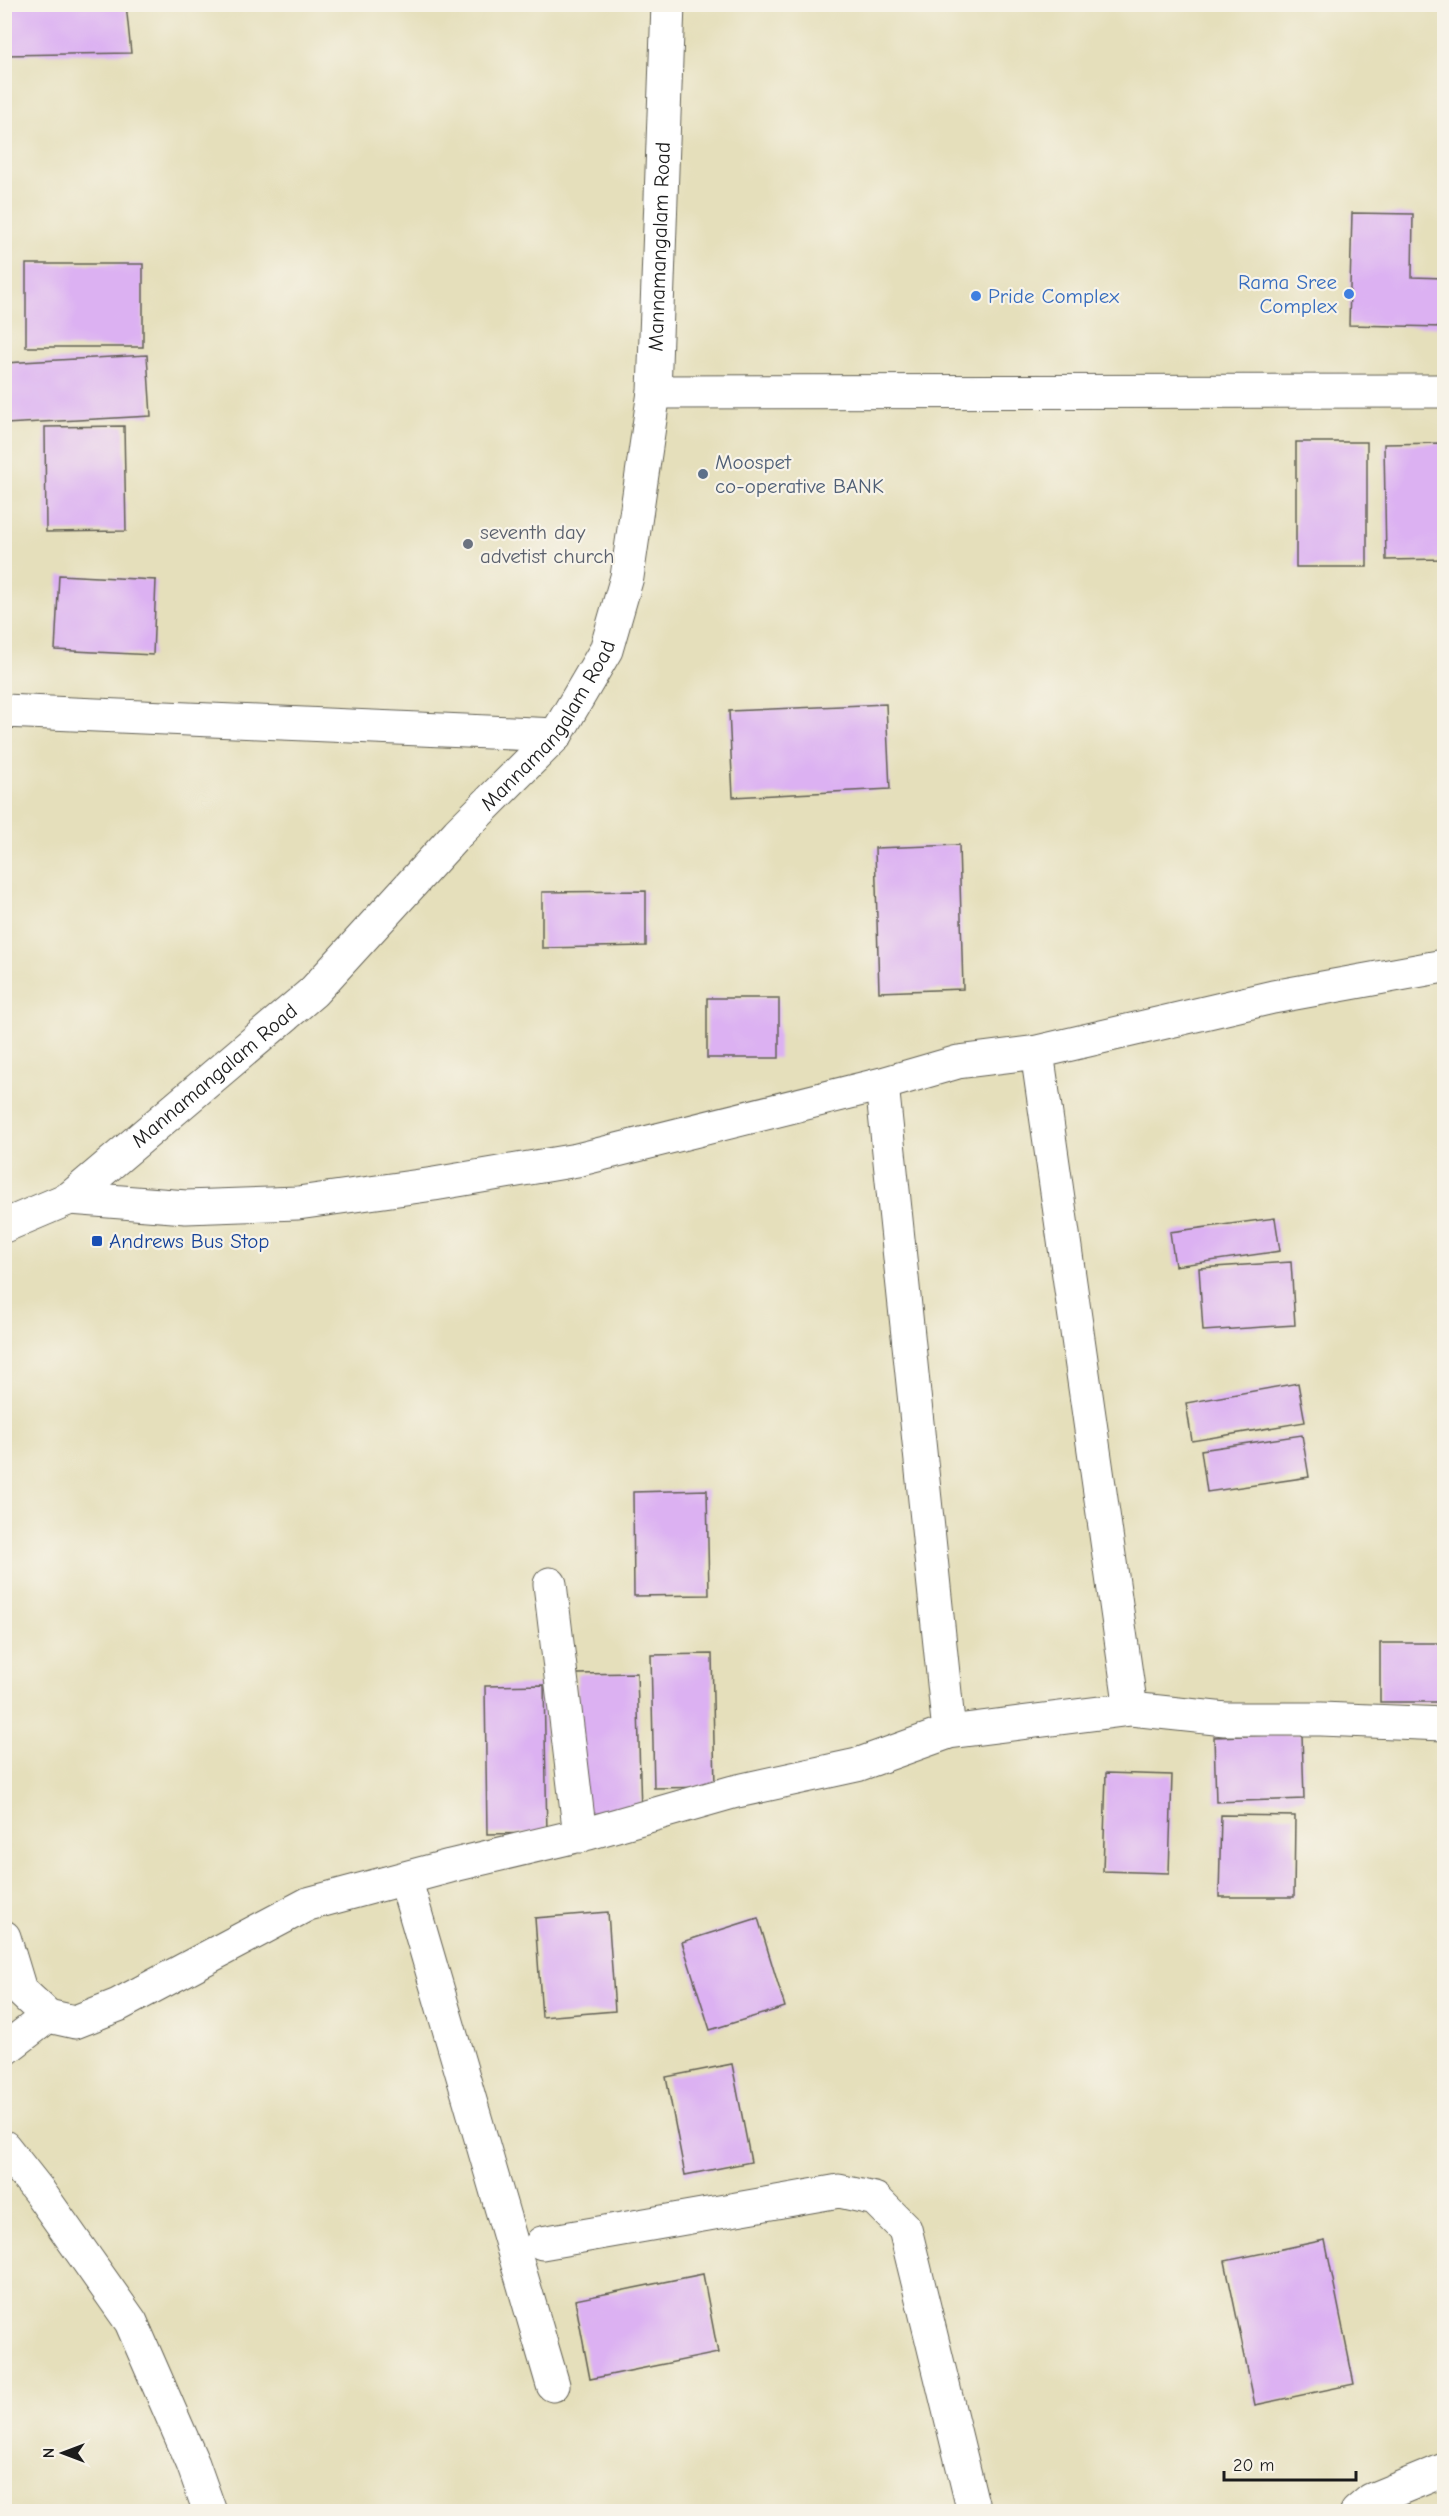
<svg xmlns="http://www.w3.org/2000/svg" width="1449" height="2516" viewBox="0 0 1449 2516" font-family="'Comic Neue',sans-serif">
<style>
.building{fill:#dcb1f2}
.lines{fill:none;stroke-linecap:round;stroke-linejoin:round}
.minor-casing{stroke:#626054;stroke-width:35}
.secondary-casing{stroke:#626054;stroke-width:35}
.minor{stroke:#fff;stroke-width:33}
.secondary{stroke:#fff;stroke-width:33}
.shop-dot{fill:#3f7fe0;stroke:#f7f3e8;stroke-width:2}
.service-dot{fill:#5c6f8a;stroke:#f7f3e8;stroke-width:2}
.worship-dot{fill:#6b7280;stroke:#f7f3e8;stroke-width:2}
.transit-dot{fill:#1a4fb4;stroke:#f7f3e8;stroke-width:2}
.labels{text-anchor:middle;dominant-baseline:central;stroke-width:4.5;stroke-linejoin:round;paint-order:stroke}
.street-label{font-size:21px;fill:#1c1c1c;stroke:#f7f3e8}
.shop-label{font-size:21px;fill:#366cbe;stroke:#f7f3e8;text-anchor:end}
.service-label{font-size:21px;fill:#4e5e75;stroke:#f7f3e8;text-anchor:start}
.worship-label{font-size:21px;fill:#5b616d;stroke:#f7f3e8;text-anchor:start}
.transit-label{font-size:21px;fill:#164399;stroke:#f7f3e8;text-anchor:start}
</style>
<rect width="100%" height="100%" fill="#f7f3e8"/>
<filter id="ink" filterUnits="userSpaceOnUse"><feTurbulence type="fractalNoise" baseFrequency=".0167" numOctaves="2"/><feDisplacementMap in="SourceGraphic" scale="12" xChannelSelector="R" yChannelSelector="G"/><feConvolveMatrix kernelMatrix="1 2 1 2 8 2 1 2 1" color-interpolation-filters="sRGB"/></filter>
<filter id="wash" filterUnits="userSpaceOnUse"><feTurbulence type="fractalNoise" baseFrequency=".008" numOctaves="4" result="noise"/><feDisplacementMap in="SourceGraphic" scale="24" xChannelSelector="R" yChannelSelector="G"/><feGaussianBlur stdDeviation="1.35" result="paint"/><feColorMatrix in="noise" values="0 0 0 0 0 0 0 0 0 0 0 0 0 0 0 0 0 1.4 0 .05"/><feComposite in="paint" operator="in"/></filter>
<g filter="url(#wash)">
<rect width="100%" height="100%" fill="#e5dfbb"/>
<g id="blocks">
<!-- building -->
<path class="building" d="M4,4H126L131,53L4,55Z
M1352,213L1413,214L1412,277L1444,278V327L1349,325Z
M26,264H143V347H26Z
M147,355L151,416L5,424L4,363Z
M124,426L126,531L46,532L45,427Z
M1296,442H1367V567H1296Z
M1444,443V559L1386,560L1384,444Z
M59,575L156,580L153,655L55,650Z
M886,704L890,789L733,797L729,711Z
M959,845L963,989L879,992L875,848Z
M646,891V946L542,948V892Z
M707,998H779V1058H707Z
M1275,1218L1280,1251L1175,1266L1170,1232Z
M1291,1262L1295,1325L1203,1331L1199,1268Z
M1298,1383L1305,1422L1192,1441L1186,1403Z
M1302,1435L1309,1477L1207,1492L1201,1450Z
M707,1490L709,1595L634,1596L633,1492Z
M1380,1643H1444V1702H1380Z
M712,1654L715,1787L654,1788L651,1655Z
M637,1673L641,1812L581,1814L577,1674Z
M544,1685L547,1833L487,1834L485,1686Z
M1302,1734L1304,1799L1216,1802L1214,1737Z
M1106,1773L1172,1775L1169,1873L1103,1871Z
M1221,1815L1295,1816L1294,1897H1219Z
M608,1912L615,2011L542,2017L535,1918Z
M758,1918L785,2007L710,2030L682,1942Z
M732,2064L751,2162L685,2175L666,2077Z
M1325,2240L1354,2384L1255,2405L1225,2261Z
M703,2274L718,2353L590,2379L575,2300Z"/>
</g>
</g>
<g filter="url(#ink)">
<use href="#blocks" fill-opacity="0" stroke="#626054" stroke-width="1.5"/>
<g class="lines">
<defs>
<path id="minor" d="M654,392L1444,391
M4,711L556,735
M1037,1052L1131,1709
M882,1084L949,1732
M70,1198L186,1207L298,1203L434,1184L577,1160L882,1084L958,1062L1037,1052L1273,997L1444,966
M550,1584L580,1836
M405,1878L553,2385
M4,1937L20,1990L48,2016L75,2022L118,2005L308,1904L450,1866L589,1833L733,1792L857,1765L949,1732L1131,1709L1225,1719H1321L1444,1724
M4,2050L48,2016
M4,2147L38,2190L131,2322L193,2464L210,2512
M542,2243L839,2191L875,2199L905,2229L974,2512
M1357,2512L1371,2500L1444,2470"/>
<g id="secondary">
<path id="s1" d="M4,1226L70,1198L313,992L458,833L556,735L606,650L627,577L654,392L668,4"/>
</g>
</defs>
<!-- minor casing -->
<use href="#minor" class="minor-casing"/>
<!-- secondary casing -->
<use href="#secondary" class="secondary-casing"/>
<!-- minor -->
<use href="#minor" class="minor"/>
<!-- secondary -->
<use href="#secondary" class="secondary"/>
</g>
</g>
<!-- markers -->
<g class="shop-dot">
<circle cx="1349" cy="294" r="6"/>
<circle cx="976" cy="296" r="6"/>
</g>
<circle class="service-dot" cx="703" cy="474" r="6"/>
<circle class="worship-dot" cx="468" cy="544" r="6"/>
<rect class="transit-dot" x="91" y="1235" width="12" height="12" rx="3"/>
<g class="labels">
<!-- street labels -->
<g class="street-label">
<text stroke="none"><textPath href="#s1" startOffset="1251">Mannamangalam Road</textPath></text>
<text stroke="none"><textPath href="#s1" startOffset="747">Mannamangalam Road</textPath></text>
<text stroke="none"><textPath href="#s1" startOffset="261">Mannamangalam Road</textPath></text>
</g>
<!-- shop labels -->
<g class="shop-label">
<text x="1337" y="282">Rama Sree<tspan x="1337" dy="24">Complex</tspan></text>
<text x="988" y="296" text-anchor="start">Pride Complex</text>
</g>
<!-- service labels -->
<g class="service-label">
<text x="715" y="462">Moospet<tspan x="715" dy="24">co-operative BANK</tspan></text>
</g>
<!-- worship labels -->
<g class="worship-label">
<text x="480" y="532">seventh day<tspan x="480" dy="24">advetist church</tspan></text>
</g>
<!-- transit labels -->
<g class="transit-label">
<text x="109" y="1241">Andrews Bus Stop</text>
</g>
</g>
<!-- margin -->
<rect width="1449" height="2516" fill="none" stroke="#f7f3e8" stroke-width="24"/>
<!-- north arrow -->
<g transform="translate(63 2453) rotate(270)" stroke="#f7f3e8" stroke-width="4.5" paint-order="stroke">
<path d="M0-4.5L10 22L0 15L-10 22Z" fill="#1c1c1c"/>
<text y="-9" font-size="16" font-weight="bold" text-anchor="middle" fill="#1c1c1c">N</text>
</g>
<!-- scale -->
<path d="M1224 2471v9h132v-9" fill="none" stroke="#1c1c1c" stroke-width="3"/>
<text x="1233" y="2471" font-size="18" fill="#1c1c1c" stroke="#f7f3e8" stroke-width="4.5" paint-order="stroke">20 m</text>
</svg>
